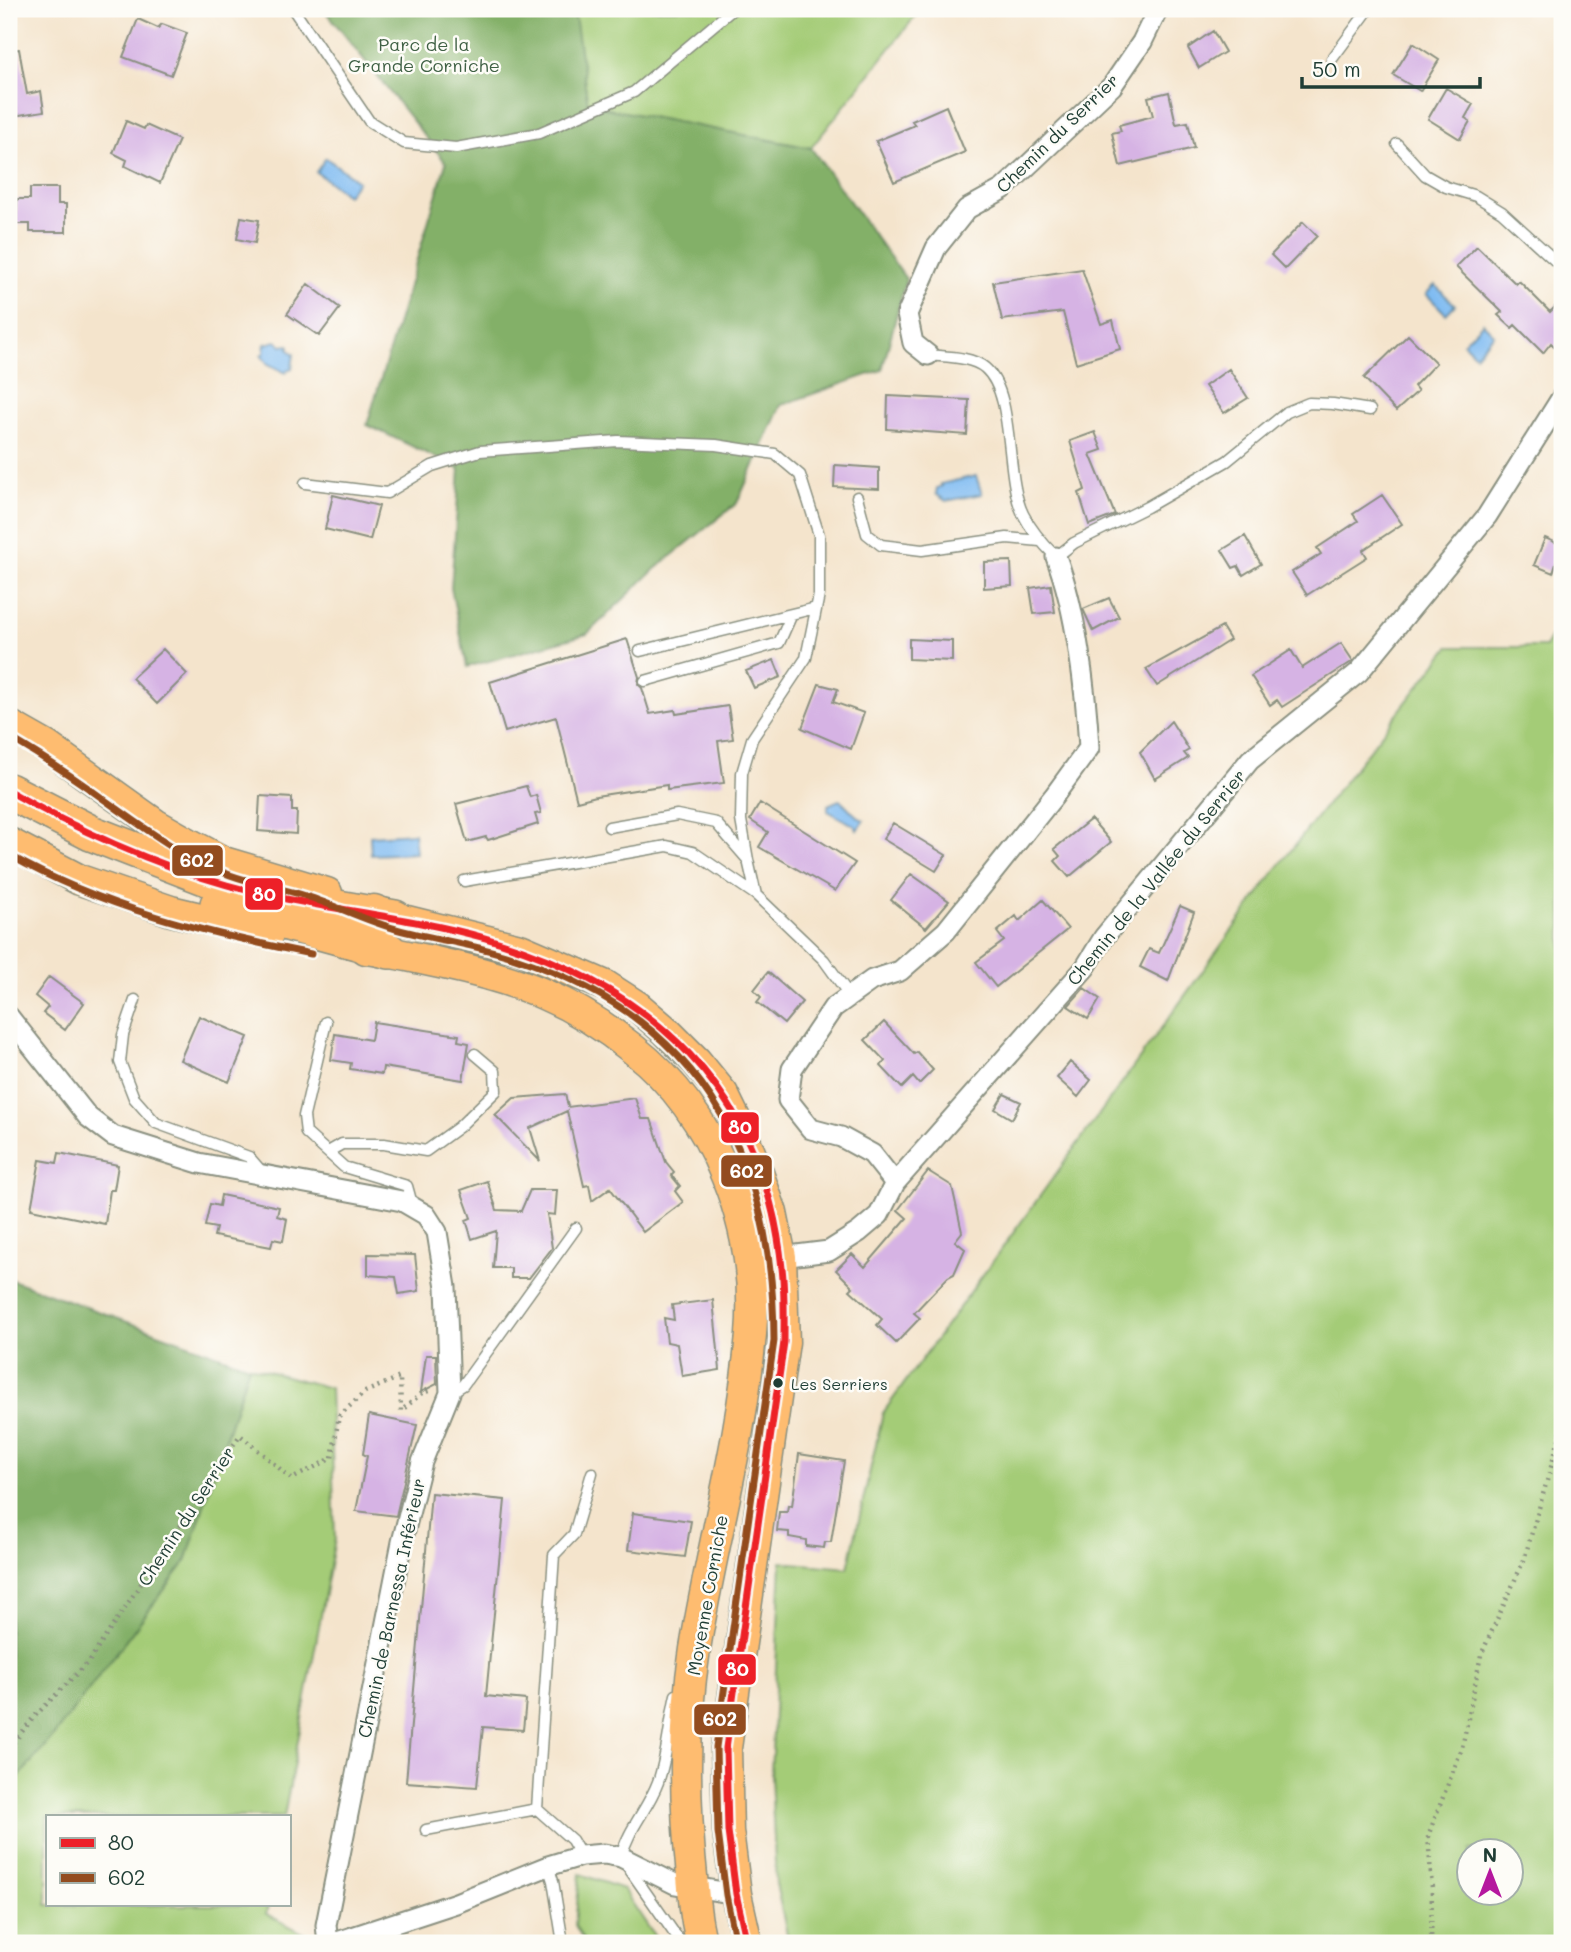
<svg xmlns="http://www.w3.org/2000/svg" width="1571" height="1952" viewBox="0 0 1571 1952" font-family="Mali,sans-serif">
<style>
.green{fill:#a4cc77;stroke:#628456;stroke-width:2;fill-rule:evenodd}
.forest{fill:#83b068;stroke:#51764e;stroke-width:2}
.water{fill:#7fbbf2;stroke:#4f7c93;stroke-width:2}
.building{fill:#d6b3e4}
.lines{fill:none;stroke-linecap:round;stroke-linejoin:round}
.lane-casing{stroke:#8a9080;stroke-width:13}
.street-casing{stroke:#8a9080;stroke-width:23}
.primary-casing{stroke:#8a9080;stroke-width:33}
.highway-casing{stroke:#8a9080;stroke-width:38}
.path{stroke:#8a9080;stroke-width:4.5;stroke-dasharray:2 5;stroke-linecap:butt}
.lane{stroke:#fff;stroke-width:10}
.street{stroke:#fff;stroke-width:19}
.primary{stroke:#febc70;stroke-width:30}
.highway{stroke:#febc70;stroke-width:35}
.bus-1-casing{stroke:#fdfcf7;stroke-width:12}
.bus-2-casing{stroke:#fdfcf7;stroke-width:12}
.bus-1{stroke:#ed2028;stroke-width:7}
.bus-2{stroke:#934c1f;stroke-width:7}
.bus-dot{fill:#1f3d34;stroke:#fdfcf7;stroke-width:2.5}
.labels{text-anchor:middle;dominant-baseline:central;stroke-width:5;stroke-linejoin:round;paint-order:stroke}
.bus-label{font-size:16px;fill:#1f3d34;stroke:#fdfcf7;text-anchor:start}
.park-label{font-size:18px;fill:#406145;stroke:#fdfcf7}
.street-label{font-size:18px;fill:#1f3d34;stroke:#fdfcf7}
.line-badge{stroke:#fdfcf7;stroke-width:2.5}
.badge-label{font-size:19px;text-anchor:middle;font-weight:bold;fill:#fff}
</style>
<rect width="100%" height="100%" fill="#fdfcf7"/>
<filter id="ink" filterUnits="userSpaceOnUse"><feTurbulence type="fractalNoise" baseFrequency=".0143" numOctaves="2"/><feDisplacementMap in="SourceGraphic" scale="14" xChannelSelector="R" yChannelSelector="G"/><feConvolveMatrix kernelMatrix="1 2 1 2 8 2 1 2 1" color-interpolation-filters="sRGB"/></filter>
<filter id="wash" filterUnits="userSpaceOnUse"><feTurbulence type="fractalNoise" baseFrequency=".00686" numOctaves="4" result="noise"/><feDisplacementMap in="SourceGraphic" scale="28" xChannelSelector="R" yChannelSelector="G"/><feGaussianBlur stdDeviation="1.57" result="paint"/><feColorMatrix in="noise" values="0 0 0 0 0 0 0 0 0 0 0 0 0 0 0 0 0 1.4 0 .05"/><feComposite in="paint" operator="in"/></filter>
<g filter="url(#wash)">
<rect width="100%" height="100%" fill="#f4e4cc"/>
<!-- green -->
<path class="green" d="M323,9H921L811,148L588,105L579,47L410,107Z
M1562,618V1943H789L776,1884L771,1775L781,1562L848,1568L883,1413L1275,871L1449,647H1545ZM1470,1850H1512V1892H1470Z
M249,1366L330,1388L335,1539L284,1817H47V1905H268L266,1914L322,1943H9V1789L58,1730L186,1561Z
M580,1874L623,1889L659,1943H585L575,1925Z"/>
<!-- forest -->
<path class="forest" d="M324,9H574L588,105L811,148L906,279L882,370L781,405L737,503L655,569L587,634L467,667L451,588L460,469L367,425L446,163Z
M9,1279L249,1366L186,1561L58,1730L9,1789Z"/>
<!-- water -->
<path class="water" d="M326,158L358,181L347,195L316,172Z
M1435,285L1455,305L1446,314L1426,294Z
M1483,323L1494,334L1475,355L1463,343Z
M276,341L282,346L289,345V350L294,354L292,368L288,370L286,373L268,364L261,355L264,353L265,344Z
M976,476L982,494L946,501L936,494L937,488L942,486L941,484Z
M839,800C849,805 853,817 864,820L857,830L855,826L828,811V805Z
M414,833L416,853L371,855L370,836Z"/>
<g id="blocks">
<!-- building -->
<path class="building" d="M138,19L158,28L162,24L187,33L171,75L123,57Z
M1213,31L1225,52L1199,68L1188,48Z
M1413,43L1439,60L1420,91L1393,75Z
M19,49L27,94L41,91L44,111L13,116L12,106L9,107V50Z
M1446,88L1473,104L1465,118L1470,121L1460,139L1428,119Z
M1169,92L1176,124L1188,122L1194,148L1120,166L1112,133L1121,131L1119,125L1153,116L1148,97Z
M946,106L965,152L894,182L876,141L915,125L912,121Z
M126,121L144,129L146,125L179,140L160,183L125,166L127,160L113,153Z
M30,188H58V204H66V232H30V224H16L17,199H30Z
M241,217L259,220L255,243L237,239Z
M1303,222L1317,236L1285,269L1271,255Z
M1477,246L1516,284L1519,281L1550,312L1562,300V354L1551,343L1543,353L1515,325L1512,328L1498,315L1502,312L1456,267Z
M1082,269L1101,324L1113,320L1120,349L1076,363L1063,312L1002,320L993,282Z
M308,284L340,308L319,336L287,314Z
M1408,335L1436,363L1414,386L1418,391L1396,411L1364,378Z
M1229,369L1248,398L1224,413L1205,386Z
M888,396L969,400L967,435L887,429Z
M1095,432L1102,450L1090,454L1115,515L1089,525L1079,493L1085,490L1070,441Z
M835,465L879,468V489L834,487Z
M333,495L379,506L370,540L325,529Z
M1382,495L1402,524L1363,550L1367,557L1307,595L1292,572L1321,554L1317,548L1358,521L1353,514Z
M1245,536L1261,564L1243,575L1238,566L1233,568L1222,550Z
M1545,538L1562,545L1553,573L1534,565Z
M1011,561L1012,586L984,588V562Z
M1051,585L1055,612L1034,614L1030,588Z
M1109,598L1119,617L1093,631L1083,609Z
M1222,627L1230,640L1157,686L1146,669Z
M627,639L639,677L638,684L642,688L650,714L675,710L676,714L728,706L733,739L718,741L724,783L667,790V785L596,796L577,801L556,717L505,732L490,682Z
M909,639L952,641V661L909,659Z
M1341,643L1353,661L1350,663L1282,707L1277,700L1270,705L1251,676L1291,650L1302,668Z
M163,649L187,674L157,704L132,678Z
M774,660L781,677L754,688L746,671Z
M819,684L838,689L833,702L864,713L851,749L802,728Z
M1171,721L1189,750L1184,753L1188,758L1155,779L1140,752Z
M526,786L530,797L536,795L541,813L535,814L538,824L488,840L486,837L467,842L456,804Z
M260,796L292,798V811H297L296,834L258,831Z
M760,803L855,863L835,891L759,847L768,832L750,820Z
M1091,819L1111,842L1069,877L1055,861L1060,856L1054,849Z
M893,823L946,855L936,871L883,839Z
M911,874L949,901L926,928L891,900Z
M1043,900L1068,929L996,987L976,962L1004,941L997,932L1016,916L1019,921Z
M1180,906L1194,912L1168,981L1140,967L1149,949L1159,953Z
M768,972L802,1002L784,1024L757,1002L761,997L754,990Z
M49,977L84,1003L65,1030L43,1013L48,1007L35,996Z
M1084,988L1100,999L1088,1019L1068,1006Z
M199,1016L248,1037L229,1082L180,1060Z
M374,1022L459,1035L458,1041L469,1043L463,1080L383,1067L382,1074L350,1069L351,1063L331,1060L335,1034L371,1040Z
M884,1022L914,1054L917,1052L933,1070L919,1084L913,1077L902,1088L881,1066L885,1061L865,1040Z
M1070,1062L1091,1080L1078,1097L1057,1078Z
M565,1094L568,1107L635,1098L642,1119H651L666,1162L674,1172L671,1175L680,1186L675,1191L683,1202L643,1232L610,1188L592,1201L589,1185L584,1186L567,1111L530,1128L540,1161L495,1115L514,1098Z
M1004,1094L1021,1102L1012,1119L995,1109Z
M59,1153L118,1165L114,1190H110L105,1224L31,1209L40,1160L57,1163Z
M928,1171L952,1186L962,1232L955,1241L965,1249L954,1274L948,1277L914,1313L920,1318L896,1343L877,1325L882,1319L850,1290L853,1287L836,1270L852,1254L865,1267L907,1218L898,1210Z
M487,1181L497,1210L521,1211L530,1190H557L555,1215L547,1214L552,1248L529,1278H511V1268H493L496,1231L472,1239L466,1220L471,1218L461,1190Z
M221,1195L279,1207L277,1216L287,1219L283,1241L273,1239L271,1247L214,1236L216,1228L205,1226L210,1204L219,1206Z
M368,1254L415,1255L419,1291L399,1294L396,1277L368,1275Z
M713,1300L720,1370L682,1376L677,1344L667,1342L664,1318L674,1320L672,1305Z
M426,1355H436L437,1384L421,1392Z
M369,1415L417,1425L396,1516L356,1511L367,1456L363,1454Z
M799,1454L844,1461L831,1542H825L824,1548L806,1546V1540L789,1537V1532L777,1531L779,1512H787L788,1505L792,1506Z
M431,1493L505,1500L486,1696L526,1700L523,1730L483,1727L477,1787L406,1782Z
M633,1513L691,1521L685,1557L628,1550Z"/>
</g>
</g>
<g filter="url(#ink)">
<use href="#blocks" fill-opacity="0" stroke="#8a9080" stroke-width="2"/>
<g class="lines">
<defs>
<path id="lane" d="M293,9L369,121L404,143L456,148L539,133L634,92L733,9
M1332,59L1369,9
M1397,144L1425,175L1446,187L1476,196L1502,212L1562,267
M928,355C945,357 971,356 985,368C1016,395 1004,475 1023,514C1031,530 1043,544 1056,557L1074,543L1147,507L1227,461L1287,412L1309,403L1333,404L1370,410
M305,483L387,493L432,466L480,451L618,441L716,445L775,454L800,475L819,535V595L806,658L752,739L742,773L741,820L748,860
M857,497L867,534L881,545L922,550L1007,538L1040,541
M640,651L816,608
M645,681L779,643L792,614
M609,827L677,815L716,823L748,860L756,895
M464,881L667,846L693,852L756,895L824,960L850,996
M135,1000L123,1035L120,1062L134,1098L156,1123L249,1157L262,1172
M326,1022L304,1116L306,1133L344,1167L407,1186L412,1204
M328,1152L342,1144H384L426,1151L459,1127L496,1091L495,1071L475,1054
M450,1393L463,1385L576,1228
M676,1695C669,1724 668,1754 658,1782C648,1809 628,1829 621,1857L681,1943
M426,1830L537,1809
M581,1856L572,1840L537,1809L554,1555L574,1534L592,1473
M548,1866L553,1881L563,1943"/>
<path id="street" d="M928,355L913,343L907,314L936,248L967,209L1003,189L1112,86L1142,42L1158,9
M9,1017L88,1117L113,1136L199,1163L402,1201L426,1215L437,1232L446,1287L450,1393L422,1462L402,1542L326,1925L328,1943
M895,1183L872,1154L841,1137L811,1129L788,1100L792,1069L833,1008L872,980L900,971L946,931L1054,796L1089,748C1086,691 1076,609 1056,557
M781,1257L829,1251L859,1232L879,1215L895,1183L1085,968L1104,937L1250,760L1359,672L1487,516L1562,397
M334,1943L456,1903L548,1866L581,1856L604,1854L621,1857L675,1884L736,1894"/>
<path id="primary" d="M9,725L46,746L155,824L192,845L224,862L327,893
M9,843L80,880L171,911L268,934
M374,910L395,918L520,949L606,986L637,1006L666,1031L696,1061L723,1094L743,1135L758,1173L772,1213L781,1257L784,1342L726,1748L728,1831L736,1894L747,1943
M366,949C392,952 418,958 444,964C519,980 572,1000 633,1049C716,1114 760,1229 751,1334C742,1440 712,1544 695,1649C683,1724 684,1801 692,1876C694,1898 695,1922 702,1943"/>
<path id="highway" d="M9,791L91,833L225,885L298,901L395,918
M218,904L389,951"/>
</defs>
<!-- lane casing -->
<use href="#lane" class="lane-casing"/>
<!-- street casing -->
<use href="#street" class="street-casing"/>
<!-- primary casing -->
<use href="#primary" class="primary-casing"/>
<!-- highway casing -->
<use href="#highway" class="highway-casing"/>
<!-- path -->
<path class="path" d="M9,1748L34,1717L90,1660L240,1435L292,1479L332,1458L339,1416L365,1392L400,1377L401,1411L422,1393L429,1391
M1431,1943L1432,1888L1428,1836L1462,1748L1481,1655L1524,1560L1562,1429"/>
<!-- lane -->
<use href="#lane" class="lane"/>
<!-- street -->
<use href="#street" class="street"/>
<!-- primary -->
<use href="#primary" class="primary"/>
<!-- highway -->
<use href="#highway" class="highway"/>
<defs>
<path id="bus-1" d="M9,791C73,828 155,865 227,885C312,909 400,914 485,938C652,986 764,1090 782,1268C785,1293 784,1317 784,1342L726,1748L728,1831L736,1894L747,1943"/>
<path id="bus-2" d="M9,737C41,756 72,776 102,798C143,827 183,858 230,875C255,884 281,888 306,896C337,906 366,921 396,929C436,940 477,945 515,958C700,1017 774,1155 774,1341L716,1747L718,1832L726,1895L736,1943
M9,855C103,908 206,933 311,954"/>
</defs>
<!-- bus-1 casing -->
<use href="#bus-1" class="bus-1-casing"/>
<!-- bus-2 casing -->
<use href="#bus-2" class="bus-2-casing"/>
<!-- bus-1 -->
<use href="#bus-1" class="bus-1"/>
<!-- bus-2 -->
<use href="#bus-2" class="bus-2"/>
</g>
</g>
<!-- markers -->
<circle class="bus-dot" cx="778" cy="1383" r="6"/>
<g class="labels">
<!-- bus labels -->
<g class="bus-label">
<text x="791" y="1383">Les Serriers</text>
</g>
<!-- park labels -->
<g class="park-label">
<text x="424" y="44">Parc de la<tspan x="424" dy="21">Grande Corniche</tspan></text>
</g>
<!-- street labels -->
<g class="street-label">
<text transform="translate(1057 133) rotate(-44)">Chemin du Serrier</text>
<text transform="translate(1156 877) rotate(-51)">Chemin de la Vallée du Serrier</text>
<text transform="translate(186 1516) rotate(-57)">Chemin du Serrier</text>
<text transform="translate(707 1595) rotate(-80)">Moyenne Corniche</text>
<text transform="translate(391 1608) rotate(-78)">Chemin de Barnessa Inférieur</text>
</g>
</g>
<g class="line-badge">
<rect x="171" y="844" width="53" height="33" rx="7" fill="#934c1f"/>
<rect x="244" y="877" width="40" height="34" rx="7" fill="#ed2028"/>
<rect x="720" y="1111" width="40" height="33" rx="7" fill="#ed2028"/>
<rect x="720" y="1154" width="53" height="34" rx="7" fill="#934c1f"/>
<rect x="717" y="1653" width="40" height="33" rx="7" fill="#ed2028"/>
<rect x="693" y="1703" width="54" height="33" rx="7" fill="#934c1f"/>
</g>
<g class="badge-label">
<text x="197" y="867">602</text>
<text x="264" y="901">80</text>
<text x="740" y="1134">80</text>
<text x="747" y="1178">602</text>
<text x="737" y="1676">80</text>
<text x="720" y="1726">602</text>
</g>
<!-- margin -->
<rect width="1571" height="1952" fill="none" stroke="#fdfcf7" stroke-width="35"/>
<!-- legend -->
<rect x="46" y="1815" width="245" height="91" fill="#fdfcf7" stroke="#a4b0a9" stroke-width="2"/>
<rect x="60" y="1838" width="35" height="10" fill="#ed2028" stroke="#a4b0a9" stroke-width="2"/>
<text x="108" y="1850" font-size="21" fill="#1f3d34">80</text>
<rect x="60" y="1873" width="35" height="10" fill="#934c1f" stroke="#a4b0a9" stroke-width="2"/>
<text x="108" y="1885" font-size="21" fill="#1f3d34">602</text>
<!-- north arrow -->
<g transform="translate(1490 1872)"><circle r="33" fill="#fdfcf7" stroke="#a4b0a9" stroke-width="2"/>
<path d="M0-5L12 26L0 18L-12 26Z" fill="#b5179e"/>
<text y="-10" font-size="19" font-weight="bold" text-anchor="middle" fill="#1f3d34">N</text>
</g>
<!-- scale -->
<path d="M1302 77v10h178v-10" fill="none" stroke="#1f3d34" stroke-width="3.5"/>
<text x="1312" y="77" font-size="21" fill="#1f3d34" stroke="#fdfcf7" stroke-width="5" paint-order="stroke">50 m</text>
</svg>
